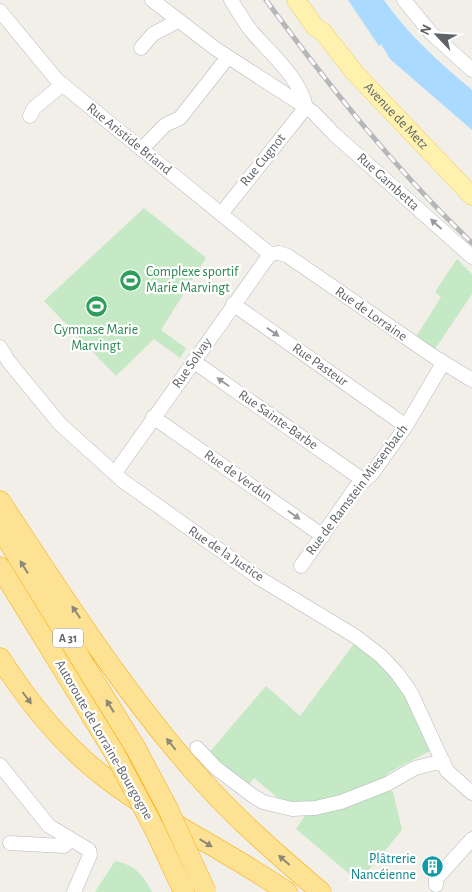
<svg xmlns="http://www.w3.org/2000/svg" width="472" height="892" viewBox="0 0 472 892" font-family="'Alegreya Sans',sans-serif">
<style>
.green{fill:#c5e8c5}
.water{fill:#aadaff}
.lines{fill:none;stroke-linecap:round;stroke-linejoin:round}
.minor-casing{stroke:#b5b8bc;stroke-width:15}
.major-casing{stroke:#f2c960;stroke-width:19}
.highway-casing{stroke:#f9ab00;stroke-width:21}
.minor{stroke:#fff;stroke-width:14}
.major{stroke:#fff2af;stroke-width:18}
.highway{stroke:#fde293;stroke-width:20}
.rail-casing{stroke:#b6b7b8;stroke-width:5}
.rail{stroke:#fff;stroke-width:3;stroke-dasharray:9;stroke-linecap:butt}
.highway-bridge-casing{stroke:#f9ab00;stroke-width:21;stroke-linecap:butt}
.highway-bridge{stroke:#fde293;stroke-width:20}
.oneway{fill:#979a9d}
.oneway2{fill:#8e8975}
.labels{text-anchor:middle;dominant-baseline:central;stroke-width:4.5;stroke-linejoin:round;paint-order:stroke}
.shield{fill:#fff;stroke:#8f9295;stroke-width:1}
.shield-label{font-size:12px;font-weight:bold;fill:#5f6368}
.street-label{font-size:14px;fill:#5f6368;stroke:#fff}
.leisure-label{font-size:14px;fill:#27864d;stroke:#fff;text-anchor:start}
.culture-label{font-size:14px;fill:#0d838f;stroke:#fff;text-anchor:end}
</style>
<rect width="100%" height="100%" fill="#f1efe8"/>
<!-- green -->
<path class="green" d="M144,208L206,258L161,330L186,348L180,358L154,339L116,376L44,301Z
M457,259L472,274V294L435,349L416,337L441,297L435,292Z
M356,641L393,673L431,745L430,751L388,773L384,781L341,798L337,796L330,800L285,804L254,778L248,786L207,755L266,686L300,716Z
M386,789L393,792L402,830L359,882L296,829L306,814Z
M115,861C134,865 143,874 152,892H95Z"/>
<!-- water -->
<path class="water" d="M348,0H384C408,35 440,63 472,90V130L390,59L381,44L379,46Z"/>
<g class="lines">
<defs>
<path id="minor" d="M152,0L216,49L313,112L334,134L472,257
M231,0C238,11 244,22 252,32C272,55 299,77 306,107
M404,0L430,32L472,70
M0,11L57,80L270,254
M141,48L153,34L178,21
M30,116L34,108L62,85
M142,149L165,125L180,118L228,57
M221,214L306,107
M270,254L279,253L288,256L433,356L472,380
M233,304L406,426
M0,347L9,362L60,424L123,481L259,578L355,636L381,656L397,673L411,693L447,771L472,793
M193,361L363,480
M153,417L323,536
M115,473L270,254
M301,566L356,487L371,475L406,426L443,363
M197,748L216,768L253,796L263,802L292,809L315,808L341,802L387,784L415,768L443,761
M0,765L49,826L89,850L90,855L74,892
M10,843L64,846L71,840
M436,885V879L472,839"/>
<g id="major">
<path id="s1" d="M296,0L315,27L323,32L355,73L472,196"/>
</g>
<path id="highway" d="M0,501C62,595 124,693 199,777C236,819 279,856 321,892
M0,528L135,747
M0,567L115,754
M0,658C29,703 64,747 107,779C164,822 229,852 287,892"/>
</defs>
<!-- minor casing -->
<use href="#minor" class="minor-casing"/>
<!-- major casing -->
<use href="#major" class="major-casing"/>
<!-- highway casing -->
<use href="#highway" class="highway-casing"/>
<!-- minor -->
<use href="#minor" class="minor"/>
<!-- major -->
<use href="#major" class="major"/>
<!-- highway -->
<use href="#highway" class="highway"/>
<defs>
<path id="rail" d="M266,0C329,86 395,169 472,243"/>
</defs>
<!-- rail casing -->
<use href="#rail" class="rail-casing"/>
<!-- rail -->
<use href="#rail" class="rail"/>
<defs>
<path id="highway-bridge" d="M135,747L168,809L206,892
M115,754L154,828L184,892"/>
</defs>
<!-- highway-bridge casing -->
<use href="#highway-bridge" class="highway-bridge-casing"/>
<!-- highway-bridge -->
<use href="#highway-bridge" class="highway-bridge"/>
</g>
<!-- one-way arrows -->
<defs><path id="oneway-solid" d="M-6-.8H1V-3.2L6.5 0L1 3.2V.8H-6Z" transform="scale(1.25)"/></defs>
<g class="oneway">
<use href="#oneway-solid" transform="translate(436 224) rotate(-138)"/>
<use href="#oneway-solid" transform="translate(273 332) rotate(35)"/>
<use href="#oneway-solid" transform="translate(223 382) rotate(-145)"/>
<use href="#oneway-solid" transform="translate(294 515) rotate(35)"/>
</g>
<g class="oneway2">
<use href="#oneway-solid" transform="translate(24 567) rotate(-122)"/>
<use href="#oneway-solid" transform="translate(76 612) rotate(-124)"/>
<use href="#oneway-solid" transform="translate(27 698) rotate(53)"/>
<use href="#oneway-solid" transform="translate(110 706) rotate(-122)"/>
<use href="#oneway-solid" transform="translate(171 744) rotate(-129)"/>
<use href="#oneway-solid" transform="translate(206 843) rotate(31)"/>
<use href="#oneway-solid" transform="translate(284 860) rotate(-139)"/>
</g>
<!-- icons -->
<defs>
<symbol id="stadium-disc" viewBox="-11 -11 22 22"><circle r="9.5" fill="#2e9e5b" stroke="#fff"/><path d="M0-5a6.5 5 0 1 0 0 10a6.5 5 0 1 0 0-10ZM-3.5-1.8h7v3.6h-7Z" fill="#fff"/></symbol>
<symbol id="building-disc" viewBox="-11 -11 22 22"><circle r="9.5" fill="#0f9aa8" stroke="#fff"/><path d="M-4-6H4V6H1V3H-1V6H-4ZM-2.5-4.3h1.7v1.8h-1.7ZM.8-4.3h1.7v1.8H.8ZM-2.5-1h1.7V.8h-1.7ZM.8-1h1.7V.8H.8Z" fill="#fff"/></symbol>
</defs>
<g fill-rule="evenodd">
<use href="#stadium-disc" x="118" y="268" width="25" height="25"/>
<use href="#stadium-disc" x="84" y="294" width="25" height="25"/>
<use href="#building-disc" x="420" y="854" width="25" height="25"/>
</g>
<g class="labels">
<!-- shield labels -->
<rect class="shield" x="53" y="628.5" width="30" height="19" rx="4"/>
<g class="shield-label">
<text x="68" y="638">A 31</text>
</g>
<!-- street labels -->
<g class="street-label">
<text stroke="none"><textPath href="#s1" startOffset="154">Avenue de Metz</textPath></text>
<text transform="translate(129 139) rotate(39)">Rue Aristide Briand</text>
<text transform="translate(263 160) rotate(-51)">Rue Cugnot</text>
<text transform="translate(388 182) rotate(42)">Rue Gambetta</text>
<text transform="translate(371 314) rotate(35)">Rue de Lorraine</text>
<text transform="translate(192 363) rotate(-55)">Rue Solvay</text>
<text transform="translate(320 365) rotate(35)">Rue Pasteur</text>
<text transform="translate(278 420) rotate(35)">Rue Sainte-Barbe</text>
<text transform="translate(238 476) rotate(35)">Rue de Verdun</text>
<text transform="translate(357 490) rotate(-53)">Rue de Ramstein Miesenbach</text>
<text transform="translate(226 554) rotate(34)">Rue de la Justice</text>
<text transform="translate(104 740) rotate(60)">Autoroute de Lorraine-Bourgogne</text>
</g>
<!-- leisure labels -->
<g class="leisure-label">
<text x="146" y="272">Complexe sportif<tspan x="146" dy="16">Marie Marvingt</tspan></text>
<text x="96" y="330" text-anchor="middle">Gymnase Marie<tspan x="96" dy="16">Marvingt</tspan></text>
</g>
<!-- culture labels -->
<g class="culture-label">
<text x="416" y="859">Plâtrerie<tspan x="416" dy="16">Nancéienne</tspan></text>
</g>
</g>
<!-- north arrow -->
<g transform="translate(437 35) rotate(295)" stroke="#ffffff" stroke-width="4" paint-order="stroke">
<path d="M0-4L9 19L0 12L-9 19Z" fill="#5f6368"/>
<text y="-8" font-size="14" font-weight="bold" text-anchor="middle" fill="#5f6368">N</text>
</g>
</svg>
